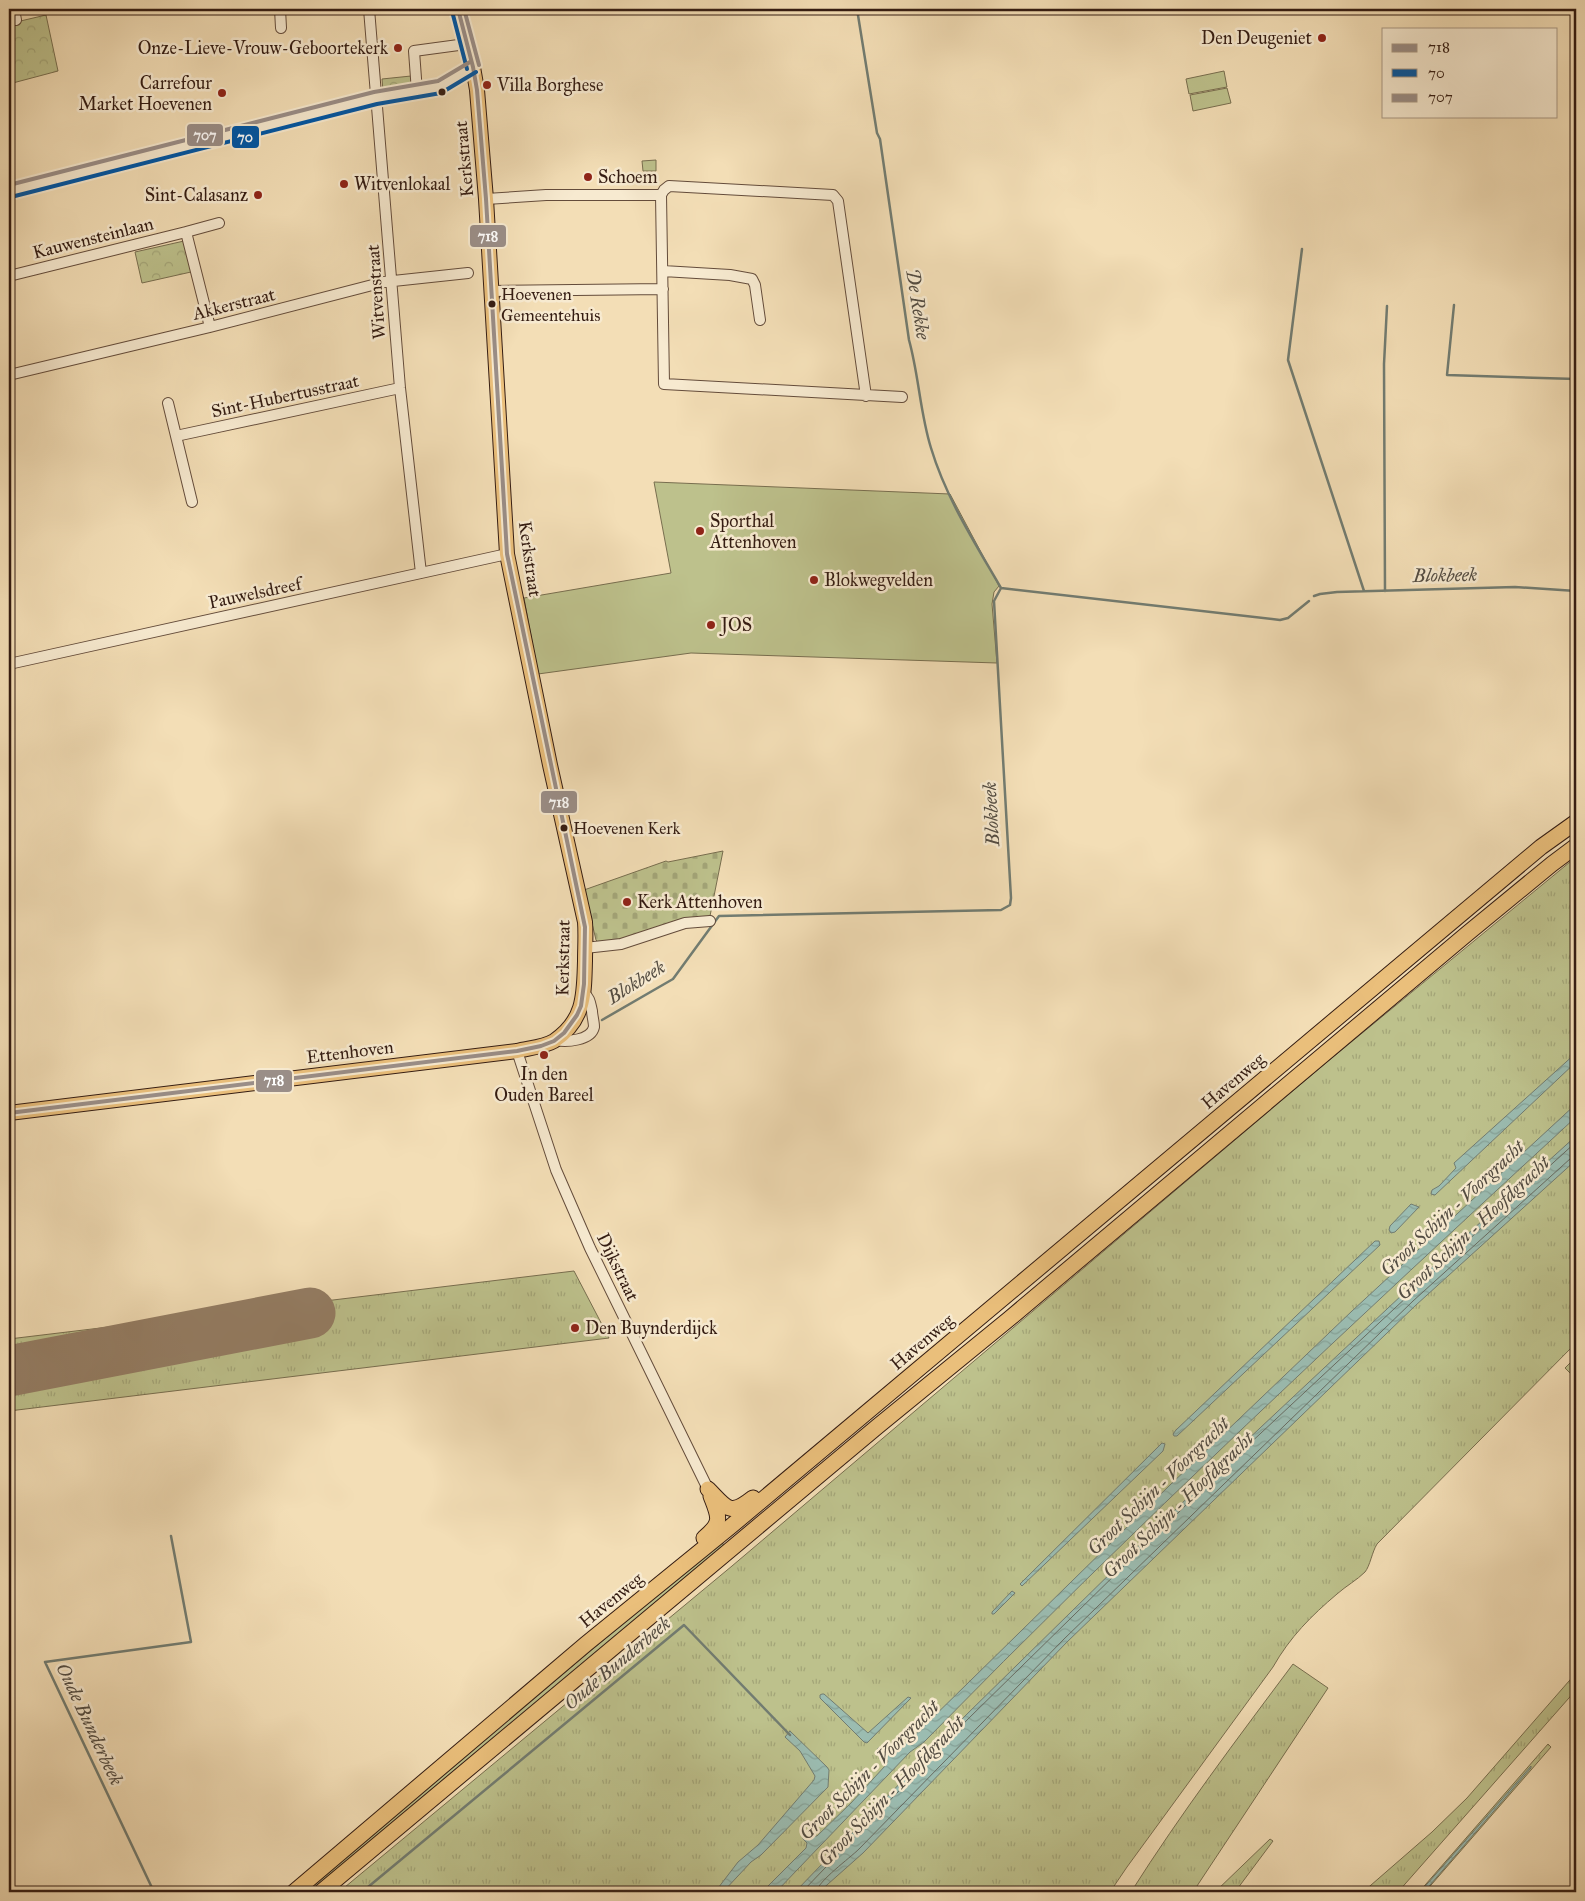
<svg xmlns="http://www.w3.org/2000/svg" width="1585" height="1901" viewBox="0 0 1585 1901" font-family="'IM FELL Great Primer',serif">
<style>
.grass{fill:url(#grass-tufts);stroke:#786e4f}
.cemetery{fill:url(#cemetery-stones);stroke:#786e4f}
.park{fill:url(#park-crowns);stroke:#786e4f}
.garden{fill:#bdc18c;stroke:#786e4f}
.water{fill:url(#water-waves);stroke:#727c71}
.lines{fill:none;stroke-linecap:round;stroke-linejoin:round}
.shore{stroke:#686c62;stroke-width:1}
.stream{stroke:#727c71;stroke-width:2.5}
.runway{stroke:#947d64;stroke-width:51}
.minor-casing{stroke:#644c3b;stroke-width:12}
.major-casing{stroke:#341c12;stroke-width:16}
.highway-casing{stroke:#341c12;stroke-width:17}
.minor{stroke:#f7ead0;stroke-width:10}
.major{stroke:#eabf7b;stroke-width:14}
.highway{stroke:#eabf7b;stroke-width:15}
.bus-1-casing{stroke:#f7ead0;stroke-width:8}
.bus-2-casing{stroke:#f7ead0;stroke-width:8}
.bus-3-casing{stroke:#f7ead0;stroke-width:8}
.bus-1{stroke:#9a8e88;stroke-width:4}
.bus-2{stroke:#0056a4;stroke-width:4}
.bus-3{stroke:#9a8e88;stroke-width:4}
.poi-dot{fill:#8f2418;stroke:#f7ead0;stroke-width:2}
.bus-dot{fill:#341c12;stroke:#f7ead0;stroke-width:2}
.labels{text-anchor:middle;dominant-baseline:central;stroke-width:5;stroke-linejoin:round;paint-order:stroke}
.bus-label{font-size:17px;fill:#341c12;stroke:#f7ead0;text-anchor:start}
.poi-label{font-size:18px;fill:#341c12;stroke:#f7ead0;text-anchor:start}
.street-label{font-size:18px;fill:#341c12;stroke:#f7ead0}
.water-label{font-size:19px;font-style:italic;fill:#534c42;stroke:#f7ead0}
.line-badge{stroke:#f7ead0;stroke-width:2}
.badge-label{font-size:14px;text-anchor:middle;font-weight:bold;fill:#fff}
</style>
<defs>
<pattern id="grass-tufts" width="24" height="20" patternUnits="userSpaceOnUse" patternTransform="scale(1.25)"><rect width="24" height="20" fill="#bdc18c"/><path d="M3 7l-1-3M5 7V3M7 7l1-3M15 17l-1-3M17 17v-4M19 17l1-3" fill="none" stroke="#a3a578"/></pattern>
<pattern id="cemetery-stones" width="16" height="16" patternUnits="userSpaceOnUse" patternTransform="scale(1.25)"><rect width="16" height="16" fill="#bdc18c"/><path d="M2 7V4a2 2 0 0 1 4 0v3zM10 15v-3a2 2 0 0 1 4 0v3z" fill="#a3a578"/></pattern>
<pattern id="park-crowns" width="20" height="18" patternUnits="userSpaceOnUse" patternTransform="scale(1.25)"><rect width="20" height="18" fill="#bdc18c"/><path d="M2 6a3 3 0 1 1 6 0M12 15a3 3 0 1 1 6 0" fill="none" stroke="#a3a578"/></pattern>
<pattern id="water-waves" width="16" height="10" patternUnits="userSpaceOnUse" patternTransform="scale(1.25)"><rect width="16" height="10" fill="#9bbcb1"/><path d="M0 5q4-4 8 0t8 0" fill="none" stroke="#86a197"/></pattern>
</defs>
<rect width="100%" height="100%" fill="#f3deb6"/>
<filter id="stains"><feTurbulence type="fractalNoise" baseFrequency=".004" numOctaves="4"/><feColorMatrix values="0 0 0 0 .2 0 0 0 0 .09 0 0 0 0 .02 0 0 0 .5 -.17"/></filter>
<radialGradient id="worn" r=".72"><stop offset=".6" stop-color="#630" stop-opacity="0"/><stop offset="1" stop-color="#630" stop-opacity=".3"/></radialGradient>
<!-- grass -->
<path class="grass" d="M1576,857V1343L1377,1544C1372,1552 1370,1566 1365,1572C1357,1580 1346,1586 1337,1594C1311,1616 1290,1637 1273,1667L1127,1867L1110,1892H339L732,1566L1327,1062Z
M574,1271L609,1338L9,1411V1339Z
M1576,1357V1379L1565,1368Z
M722,1541L724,1547L313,1892H302Z
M1293,1664L1328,1688L1193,1892H1131C1181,1813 1237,1739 1293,1664Z
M1576,1673V1690L1398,1892H1363L1432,1832L1467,1798Z
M1548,1744L1551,1747L1425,1892H1419Z
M1270,1839L1273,1841L1235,1892H1215Z"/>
<!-- cemetery -->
<path class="cemetery" d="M723,851L710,916C672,922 637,938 599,943L596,940L584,890L666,861L668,862Z"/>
<!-- park -->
<path class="park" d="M9,11L12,23L46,15L58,71L9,84Z
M411,76L412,84L410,86L383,91L382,79Z
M184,241L191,272L142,283L135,252Z"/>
<!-- garden -->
<path class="garden" d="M1224,71L1227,87L1189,94L1186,79Z
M1227,88L1231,103L1193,111L1190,95Z
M656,160V171H643L642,161Z
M654,482L950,494L999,586L994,592L992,604L997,663L691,653L538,674L524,598L671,573Z"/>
<!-- water -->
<path class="water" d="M1576,1053V1062L1435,1195L1431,1194L1432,1190L1439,1186L1456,1168L1454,1163Z
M1576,1104V1117C1355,1321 1135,1526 924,1742L910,1752L776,1892H762L806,1848L807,1843L803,1839V1836H817L851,1803L885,1766L888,1761L877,1749L880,1747L891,1756L919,1731L1170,1485L1352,1311Z
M1576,1136V1160L1416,1305L1067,1642L863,1853L819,1892H795L965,1716L1228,1458L1451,1249Z
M1411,1204L1419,1207L1395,1232L1391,1233L1389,1230L1390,1226Z
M1375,1241H1379L1380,1245L1177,1436H1174L1173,1434L1176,1430Z
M1162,1443L1165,1444L1163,1451L1022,1586L1020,1584L1023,1581Z
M1012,1591L1015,1593L994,1614H992V1612Z
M822,1694H824L868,1733L908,1697L911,1698L867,1743L864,1742L820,1698V1695Z
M790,1731L827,1767L829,1770L828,1787L761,1855L751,1862L723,1892H715L738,1862L758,1845L814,1780L815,1776L800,1751L785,1737Z
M1531,1766V1768L1424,1892H1420Z"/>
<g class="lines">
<!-- shore -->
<path class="shore" d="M802,1892L968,1719L1231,1461L1454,1253L1576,1142
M816,1892C818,1881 850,1858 859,1849L1064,1639L1413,1301L1571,1158L1576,1156"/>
<!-- stream -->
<path class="stream" d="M857,9L877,133L880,139L909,340C919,376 920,413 931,448C946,498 975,543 1001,588
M1302,249L1288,360L1364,591
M1454,305L1447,375L1576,379
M1385,591L1384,364L1387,306
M1314,596L1320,594L1337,592L1515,587L1576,591
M602,1020L673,979L719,916L1001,910L1010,905L1011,898L994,601L1001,588L1280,620L1288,618L1309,601
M154,1892L45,1662L191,1642L171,1536
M362,1892L684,1625L790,1735"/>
<!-- runway -->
<path class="runway" d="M9,1371L310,1313"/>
<defs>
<path id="minor" d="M14,9L16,20
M280,9L281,28
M369,9L400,388L421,573
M417,92L414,51L466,44
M9,191L376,98L417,92L440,87L473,67
M661,195L664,384L902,397
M661,195L664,190L669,186L833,195L838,201L866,396
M486,199L546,195H661
M186,232L219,223
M663,271L730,275L752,279L755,285L760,320
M9,276L186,232L210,327
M492,291L663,289
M9,375L210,327L384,282L468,273
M168,403L192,502
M176,436L400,388
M9,664L507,554
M585,948L621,944L685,923L710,921
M555,1040C566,1042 591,1041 594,1027C594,1022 592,1015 592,1011C590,1003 590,998 584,993
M517,1051L556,1170L590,1248L708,1489"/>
<path id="major" d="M9,1113L517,1051C529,1048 544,1047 554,1041C585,1020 584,994 585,961C585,948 586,935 585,922L550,765L507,554L486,199L477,90L473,67L458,9"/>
<path id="highway" d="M708,1489C727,1508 729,1517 753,1498
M704,1538C723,1522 719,1517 711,1496
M294,1892L586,1644L730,1527L1541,847L1576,822
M321,1892L878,1426L1009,1319L1468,933L1552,864L1576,846"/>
</defs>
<!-- minor casing -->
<use href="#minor" class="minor-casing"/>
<!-- major casing -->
<use href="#major" class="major-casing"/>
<!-- highway casing -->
<use href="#highway" class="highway-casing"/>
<!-- minor -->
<use href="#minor" class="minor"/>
<!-- major -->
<use href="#major" class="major"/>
<!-- highway -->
<use href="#highway" class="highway"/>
<defs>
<path id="bus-1" d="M9,1113L517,1051L541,1046L554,1041L564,1033L577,1015L581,1006L584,984L585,927L507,554L486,199L477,90L473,67L458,9"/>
<path id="bus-2" d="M452,11L467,69
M11,197L377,104L441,93L476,72"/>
<path id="bus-3" d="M464,9L479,65
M9,185L374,92L438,81L470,62"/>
</defs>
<!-- bus-1 casing -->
<use href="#bus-1" class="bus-1-casing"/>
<!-- bus-2 casing -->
<use href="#bus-2" class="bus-2-casing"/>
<!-- bus-3 casing -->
<use href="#bus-3" class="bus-3-casing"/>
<!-- bus-1 -->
<use href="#bus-1" class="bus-1"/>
<!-- bus-2 -->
<use href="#bus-2" class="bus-2"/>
<!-- bus-3 -->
<use href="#bus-3" class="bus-3"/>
</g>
<!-- markers -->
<g class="poi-dot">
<circle cx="1322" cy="38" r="5"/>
<circle cx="398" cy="48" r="5"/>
<circle cx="487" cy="85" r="5"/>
<circle cx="222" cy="93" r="5"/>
<circle cx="588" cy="177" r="5"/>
<circle cx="344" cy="184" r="5"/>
<circle cx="258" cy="195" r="5"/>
<circle cx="700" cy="531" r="5"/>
<circle cx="814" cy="580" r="5"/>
<circle cx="711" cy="625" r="5"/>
<circle cx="627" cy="902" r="5"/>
<circle cx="544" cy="1055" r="5"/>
<circle cx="575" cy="1328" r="5"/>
</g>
<g class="bus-dot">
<circle cx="442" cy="92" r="4.5"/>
<circle cx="492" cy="304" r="4.5"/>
<circle cx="564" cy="828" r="4.5"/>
</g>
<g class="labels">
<!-- bus labels -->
<g class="bus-label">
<text x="501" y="294">Hoevenen<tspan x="501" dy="21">Gemeentehuis</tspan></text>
<text x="573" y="828">Hoevenen Kerk</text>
</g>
<!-- poi labels -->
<g class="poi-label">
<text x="1312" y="38" text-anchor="end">Den Deugeniet</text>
<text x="388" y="48" text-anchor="end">Onze-Lieve-Vrouw-Geboortekerk</text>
<text x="212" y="83" text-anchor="end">Carrefour<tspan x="212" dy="21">Market Hoevenen</tspan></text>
<text x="497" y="85">Villa Borghese</text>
<text x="598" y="177">Schoem</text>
<text x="354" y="184">Witvenlokaal</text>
<text x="248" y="195" text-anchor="end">Sint-Calasanz</text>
<text x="710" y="521">Sporthal<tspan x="710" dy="21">Attenhoven</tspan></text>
<text x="824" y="580">Blokwegvelden</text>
<text x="721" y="625">JOS</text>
<text x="637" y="902">Kerk Attenhoven</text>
<text x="544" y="1074" text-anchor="middle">In den<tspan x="544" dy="21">Ouden Bareel</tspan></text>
<text x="585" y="1328">Den Buynderdijck</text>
</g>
<!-- street labels -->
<g class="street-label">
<text transform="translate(464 159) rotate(-95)">Kerkstraat</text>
<text transform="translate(93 238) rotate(-14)">Kauwensteinlaan</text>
<text transform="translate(376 292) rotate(-94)">Witvenstraat</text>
<text transform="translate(234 304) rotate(-14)">Akkerstraat</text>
<text transform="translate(285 396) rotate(-12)">Sint-Hubertusstraat</text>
<text transform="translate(530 559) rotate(82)">Kerkstraat</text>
<text transform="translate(255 593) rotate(-12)">Pauwelsdreef</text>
<text transform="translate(563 958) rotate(-89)">Kerkstraat</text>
<text transform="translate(350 1052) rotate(-7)">Ettenhoven</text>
<text transform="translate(1233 1081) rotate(-40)">Havenweg</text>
<text transform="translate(618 1267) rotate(64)">Dijkstraat</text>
<text transform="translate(922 1342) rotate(-40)">Havenweg</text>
<text transform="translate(611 1600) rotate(-39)">Havenweg</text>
</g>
<!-- water labels -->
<g class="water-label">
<text transform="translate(918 304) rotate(81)">De Rekke</text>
<text transform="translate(1445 575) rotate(-1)">Blokbeek</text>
<text transform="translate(991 814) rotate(-93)">Blokbeek</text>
<text transform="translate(636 982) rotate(-32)">Blokbeek</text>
<text transform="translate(1452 1208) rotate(-43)">Groot Schijn - Voorgracht</text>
<text transform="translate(1473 1228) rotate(-43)">Groot Schijn - Hoofdgracht</text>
<text transform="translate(1158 1486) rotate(-44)">Groot Schijn - Voorgracht</text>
<text transform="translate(1178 1505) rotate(-44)">Groot Schijn - Hoofdgracht</text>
<text transform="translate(617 1663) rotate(-40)">Oude Bunderbeek</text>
<text transform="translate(90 1724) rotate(65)">Oude Bunderbeek</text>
<text transform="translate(869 1770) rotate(-45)">Groot Schijn - Voorgracht</text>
<text transform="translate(891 1791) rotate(-46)">Groot Schijn - Hoofdgracht</text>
</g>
</g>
<g class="line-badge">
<rect x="186" y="123" width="38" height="24" rx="5" fill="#9a8e88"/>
<rect x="231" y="125" width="29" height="24" rx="5" fill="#0056a4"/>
<rect x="469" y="224" width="38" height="24" rx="5" fill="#9a8e88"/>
<rect x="540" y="790" width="38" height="24" rx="5" fill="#9a8e88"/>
<rect x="255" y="1069" width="38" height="24" rx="5" fill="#9a8e88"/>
</g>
<g class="badge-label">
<text x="205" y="140">707</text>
<text x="245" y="142">70</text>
<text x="488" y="241">718</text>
<text x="559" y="807">718</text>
<text x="274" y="1085">718</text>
</g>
<!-- margin -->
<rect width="1585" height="1901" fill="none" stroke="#f3deb6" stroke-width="30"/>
<rect x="10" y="10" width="1565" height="1881" fill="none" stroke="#341c12" stroke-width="2.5"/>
<rect x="15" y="15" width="1555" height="1871" fill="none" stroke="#341c12"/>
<!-- legend -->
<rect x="1382" y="28" width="175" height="90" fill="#f7ead0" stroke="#a99884"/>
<rect x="1392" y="44" width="25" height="8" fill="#9a8e88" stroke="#a99884"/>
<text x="1428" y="52" font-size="15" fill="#341c12">718</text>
<rect x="1392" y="69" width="25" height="8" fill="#0056a4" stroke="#a99884"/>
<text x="1428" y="78" font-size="15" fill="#341c12">70</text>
<rect x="1392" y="94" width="25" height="8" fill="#9a8e88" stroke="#a99884"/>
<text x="1428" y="102" font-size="15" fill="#341c12">707</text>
<rect width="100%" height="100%" filter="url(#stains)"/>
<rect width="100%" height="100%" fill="url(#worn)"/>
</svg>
